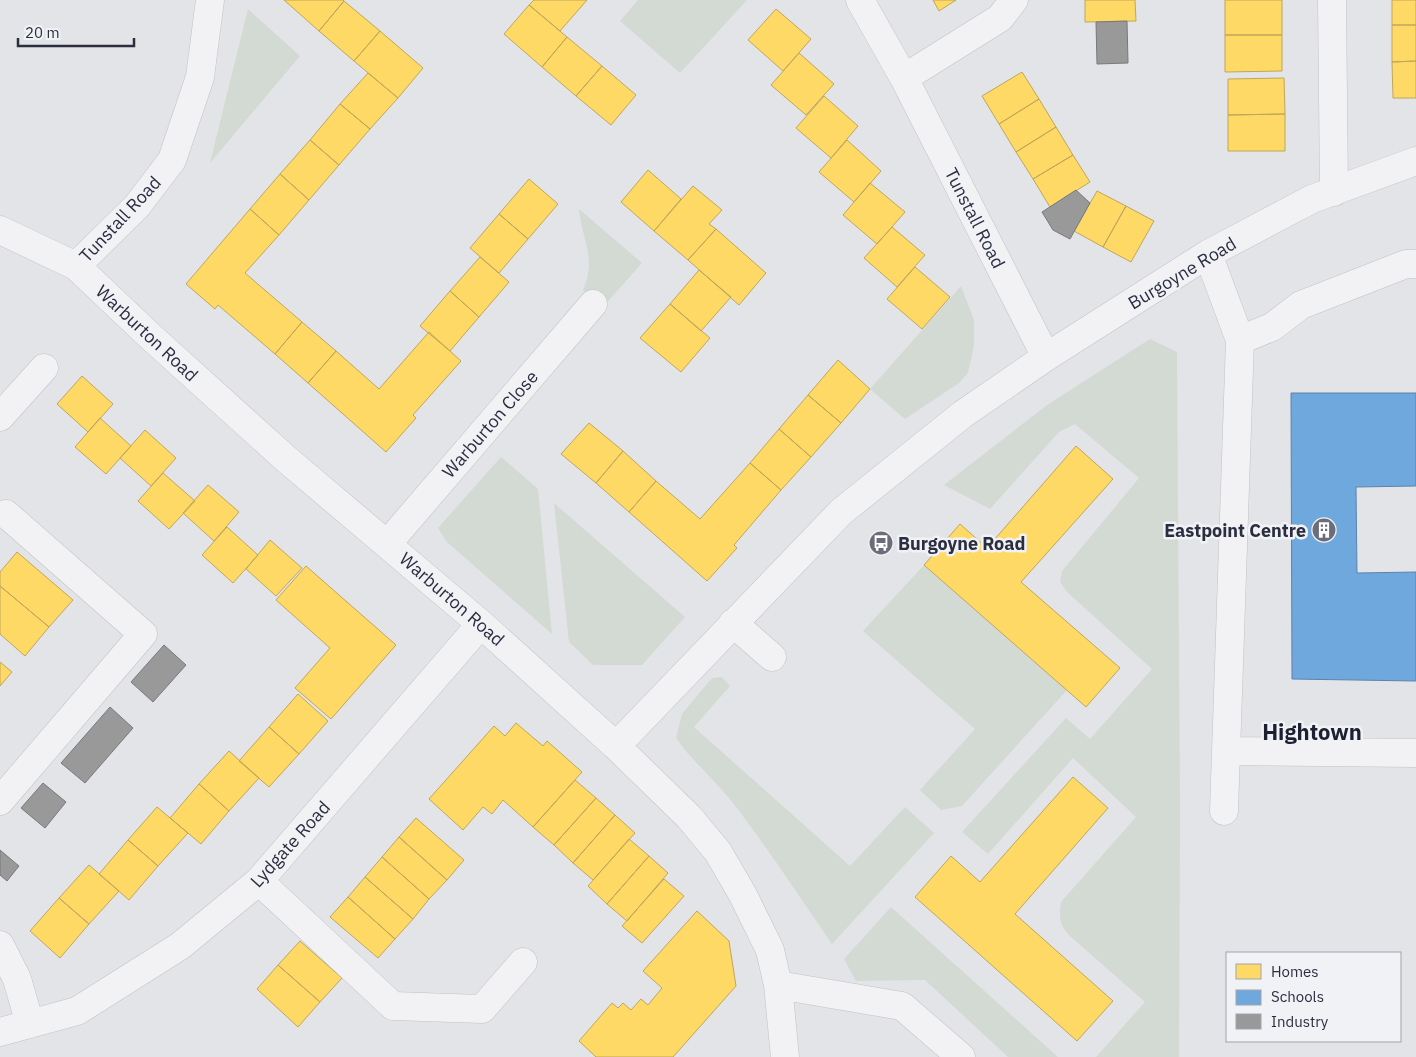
<svg xmlns="http://www.w3.org/2000/svg" width="1416" height="1057" viewBox="0 0 1416 1057" font-family="'IBM Plex Sans',sans-serif">
<style>
.green{fill:#d2dad3}
.homes{fill:#ffd966;stroke:#bfa65a}
.schools{fill:#6fa8dc;stroke:#5b83ad}
.industry{fill:#999;stroke:#78797e}
.lines{fill:none;stroke-linecap:round;stroke-linejoin:round}
.minor-casing{stroke:#c1c2c5;stroke-width:29}
.minor{stroke:#f2f2f4;stroke-width:28}
.labels{text-anchor:middle;dominant-baseline:central;stroke-width:5;stroke-linejoin:round;paint-order:stroke}
.street-label{font-size:18px;fill:#2b2e3f;stroke:#f1f2f6}
.poi-label{font-size:18px;font-weight:bold;fill:#2b2e3f;stroke:#f1f2f6;text-anchor:end}
.district-label{font-size:22px;font-weight:bold;fill:#1d2030;stroke:#f1f2f6}
</style>
<rect width="100%" height="100%" fill="#e3e4e7"/>
<!-- green -->
<path class="green" d="M638,0H747L680,73L620,21Z
M248,9L300,56L210,163Z
M579,209L642,263L603,307L583,290C597,259 582,240 579,209Z
M961,286L974,320V345L968,373L959,383L905,419L870,389Z
M1150,339L1177,352L1180,811L1179,1057H1096L1145,1002L1070,936C1059,924 1059,918 1061,902L1136,817L1073,758L988,854L962,832L1066,718L1090,739L1152,669L1067,592L1060,582L1062,571L1139,478L1075,424L1059,432L990,509L944,485L1047,405Z
M501,457L538,489L552,634L447,542L438,528Z
M554,503L685,617L642,665H593L569,642Z
M924,565L1067,690L962,806L941,810L920,790L975,729L863,631Z
M722,677L730,686L694,727L850,866L905,807L934,833L832,944C798,895 766,845 729,798C712,777 691,760 676,738L682,714L712,678Z
M891,907L1058,1057H1008L925,980L856,981L844,959Z"/>
<!-- homes -->
<path class="homes" d="M284,0H343L344,1L319,31Z
M534,0H587L560,31L529,5Z
M933,0H956L939,11Z
M1085,0H1135L1136,21L1085,22Z
M1225,0H1282V35H1225Z
M1392,0H1416V25H1392Z
M344,1L380,31L354,61L319,31Z
M529,5L567,37L542,67L504,34Z
M776,9L811,39L783,71L748,40Z
M1392,25H1416V61L1392,62Z
M380,31L423,68L398,98L354,61Z
M1225,35H1282V71L1225,72Z
M567,37L602,66L576,96L542,67Z
M799,53L834,84L806,115L771,85Z
M1416,61V98H1393L1392,62Z
M602,66L636,95L611,125L576,96Z
M1022,72L1039,99L999,124L982,96Z
M368,73L398,98L370,129L340,104Z
M1284,78L1285,114L1228,115V79Z
M824,96L858,126L831,158L796,128Z
M1039,99L1056,127L1016,152L999,124Z
M340,104L370,129L339,165L310,140Z
M1285,114V151H1228V115Z
M1056,127L1073,155L1033,179L1016,152Z
M310,140L339,165L309,200L280,174Z
M847,140L881,171L854,202L819,172Z
M1073,155L1090,182L1050,207L1033,179Z
M648,170L681,199L654,231L621,202Z
M280,174L309,200L279,235L250,209Z
M529,179L558,204L528,239L499,214Z
M870,183L905,212L877,244L843,215Z
M693,186L722,210L709,224L716,229L688,260L654,231Z
M1097,191L1126,206L1103,247L1074,231Z
M1126,206L1154,221L1131,262L1103,247Z
M250,209L279,235L245,273L302,322L275,354L218,305L215,309L186,284Z
M499,214L528,239L499,273L470,248Z
M892,227L925,255L897,287L864,258Z
M716,229L766,273L739,305L688,260Z
M480,257L509,282L479,317L450,291Z
M915,267L950,297L922,329L887,299Z
M699,270L731,297L701,331L670,304Z
M450,291L479,317L450,351L420,326Z
M670,304L710,338L681,372L640,338Z
M302,322L336,351L308,383L275,354Z
M429,332L461,361L413,415L416,418L386,452L308,383L336,351L379,389Z
M838,360L870,389L841,423L808,395Z
M82,376L113,404L88,432L57,404Z
M808,395L841,423L811,457L779,429Z
M100,418L131,446L106,474L75,447Z
M589,423L623,451L596,483L561,454Z
M779,429L811,457L781,490L750,463Z
M145,430L176,458L151,486L120,458Z
M1076,446L1113,479L1021,582L1120,668L1086,707L924,565L960,524L987,548Z
M623,451L656,481L629,512L596,483Z
M750,463L781,490L734,545L737,548L707,581L629,512L656,481L700,519Z
M163,473L195,501L169,529L138,501Z
M208,485L239,512L214,541L183,513Z
M227,527L258,555L233,583L202,555Z
M270,540L302,568L276,596L246,569Z
M17,552L73,600L49,627L0,586V572Z
M306,566L396,645L331,719L295,688L330,648L276,600Z
M0,586L49,627L25,656L0,634Z
M0,662L12,672L0,686Z
M298,694L328,721L299,754L269,727Z
M516,723L543,746L547,741L582,772L533,827L503,800L492,814L483,807L463,830L429,799L494,726L505,736Z
M269,727L299,754L269,787L239,761Z
M229,751L259,778L229,811L199,784Z
M1073,777L1108,808L1015,914L1113,1001L1077,1041L915,897L951,856L980,882Z
M575,780L596,798L554,845L533,827Z
M199,784L229,811L201,844L170,818Z
M596,798L615,815L573,863L554,845Z
M157,807L188,833L158,866L128,840Z
M615,815L635,833L593,880L573,863Z
M416,818L464,860L447,880L399,837Z
M399,837L447,880L429,899L382,857Z
M629,839L649,856L607,904L588,886Z
M128,840L158,866L129,900L99,874Z
M649,856L668,873L627,921L607,904Z
M382,857L429,899L413,919L365,877Z
M89,865L119,891L89,924L59,898Z
M365,877L413,919L395,939L348,897Z
M664,879L684,896L642,943L622,926Z
M348,897L395,939L378,958L330,917Z
M59,898L89,924L60,958L30,931Z
M697,911L729,941L736,986L673,1057H596L579,1041L612,1003L618,1008L623,1003L631,1010L641,999L648,1005L662,988L643,971Z
M300,941L342,978L320,1002L278,965Z
M278,965L320,1002L298,1027L257,989Z"/>
<!-- schools -->
<path class="schools" d="M1291,393H1416V486L1356,487L1357,573L1416,572V681L1292,679Z"/>
<!-- industry -->
<path class="industry" d="M1127,21L1128,63L1097,64L1096,22Z
M1076,190L1090,203L1070,239L1053,230L1042,212Z
M164,645L186,665L153,702L131,682Z
M110,707L133,728L85,783L61,763Z
M43,783L66,802L45,828L21,808Z
M0,850L19,866L7,881L0,875Z"/>
<g class="lines">
<defs>
<path id="minor" d="M860,0L904,78L1046,357
M1332,0L1334,192
M904,78L1000,18L1014,0
M0,230L76,266L151,337L285,458L481,624L616,746L689,817L718,852L743,895L770,950L778,985L785,1057
M1208,254L1240,340L1224,811
M76,266L137,206L172,160L200,77L210,0
M1240,340L1272,327L1301,305L1406,264H1416
M0,417L44,368
M388,543L593,304
M733,623L772,657
M616,746L841,512L963,414L1046,357L1208,254L1312,199L1416,161
M1226,751L1416,753
M0,801L143,634L6,514
M259,881L393,1006L482,1009L523,962
M0,945L17,979L30,1024
M778,985L902,1006L961,1057
M0,1032L77,1011L180,946L259,881L481,624"/>
</defs>
<!-- minor casing -->
<use href="#minor" class="minor-casing"/>
<!-- minor -->
<use href="#minor" class="minor"/>
</g>
<!-- icons -->
<defs>
<symbol id="building-disc" viewBox="-11 -11 22 22"><circle r="9.5" fill="#6b6e7a" stroke="#f1f2f6"/><path d="M-4-6H4V6H1V3H-1V6H-4ZM-2.5-4.3h1.7v1.8h-1.7ZM.8-4.3h1.7v1.8H.8ZM-2.5-1h1.7V.8h-1.7ZM.8-1h1.7V.8H.8Z" fill="#fff"/></symbol>
<symbol id="bus-disc" viewBox="-11 -11 22 22"><circle r="9.5" fill="#6b6e7a" stroke="#f1f2f6"/><path d="M-5-6H5V4H4V6H2V4H-2V6H-4V4H-5ZM-3.5-4V0h7V-4ZM-3.5 1.2v1.5H-2V1.2ZM2 1.2v1.5H3.5V1.2Z" fill="#fff"/></symbol>
</defs>
<g fill-rule="evenodd">
<use href="#building-disc" x="1310" y="516" width="28" height="28"/>
<use href="#bus-disc" x="867" y="529" width="28" height="28"/>
</g>
<g class="labels">
<!-- street labels -->
<g class="street-label">
<text transform="translate(975 218) rotate(63)">Tunstall Road</text>
<text transform="translate(120 219) rotate(-47)">Tunstall Road</text>
<text transform="translate(1182 273) rotate(-31)">Burgoyne Road</text>
<text transform="translate(147 333) rotate(43)">Warburton Road</text>
<text transform="translate(490 424) rotate(-49)">Warburton Close</text>
<text transform="translate(452 599) rotate(41)">Warburton Road</text>
<text transform="translate(290 844) rotate(-48)">Lydgate Road</text>
</g>
<!-- poi labels -->
<g class="poi-label">
<text x="1306" y="530">Eastpoint Centre</text>
<text x="898" y="543" text-anchor="start">Burgoyne Road</text>
</g>
<!-- district labels -->
<g class="district-label">
<text x="1312" y="731">Hightown</text>
</g>
</g>
<!-- legend -->
<rect x="1226" y="952" width="175" height="90" fill="#f1f2f6" stroke="#a2a4ad"/>
<rect x="1236" y="964" width="25" height="15" fill="#ffd966" stroke="#a2a4ad"/>
<text x="1271" y="977" font-size="15" fill="#2b2e3f">Homes</text>
<rect x="1236" y="990" width="25" height="15" fill="#6fa8dc" stroke="#a2a4ad"/>
<text x="1271" y="1002" font-size="15" fill="#2b2e3f">Schools</text>
<rect x="1236" y="1014" width="25" height="15" fill="#999999" stroke="#a2a4ad"/>
<text x="1271" y="1027" font-size="15" fill="#2b2e3f">Industry</text>
<!-- scale -->
<path d="M18 38v8h116v-8" fill="none" stroke="#2b2e3f" stroke-width="2.5"/>
<text x="25" y="38" font-size="15" fill="#2b2e3f" stroke="#f1f2f6" stroke-width="4" paint-order="stroke">20 m</text>
</svg>
